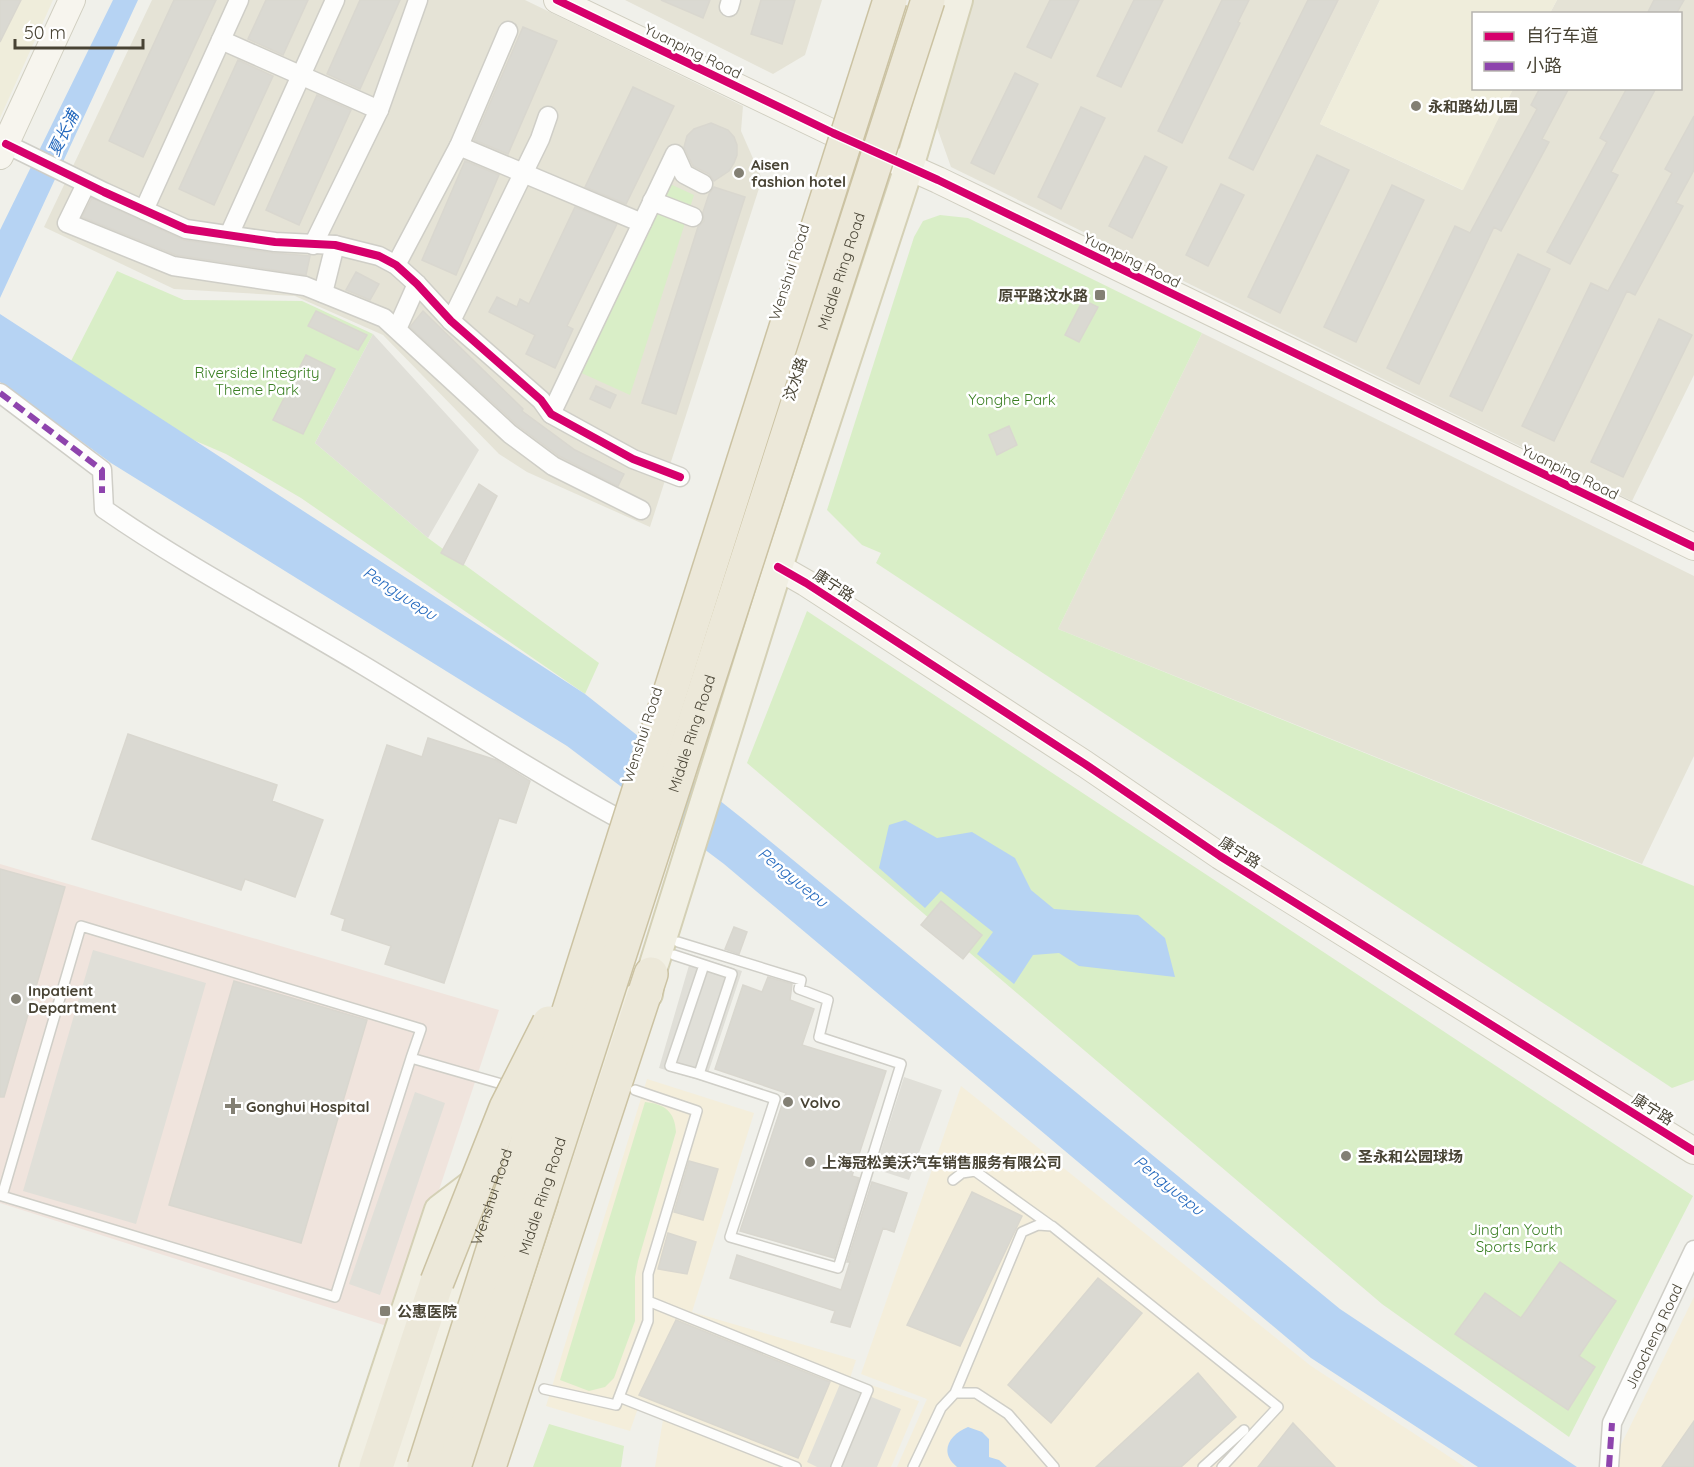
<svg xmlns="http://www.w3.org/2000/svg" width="1694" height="1467" viewBox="0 0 1694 1467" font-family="Quicksand,'Noto Sans SC',sans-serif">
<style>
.residential{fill:#e5e3d6}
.commercial{fill:#f4eedb}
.education{fill:#efeddb}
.medical{fill:#f0e4dd}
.green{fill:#d9eec7}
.parking{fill:#e0dfd8}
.water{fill:#b6d3f3}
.building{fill:#dad9d2;stroke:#d9d7cf;stroke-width:1.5}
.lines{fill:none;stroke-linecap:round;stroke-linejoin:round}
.lane-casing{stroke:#cfcec7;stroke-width:12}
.street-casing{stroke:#cfcec7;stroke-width:21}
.secondary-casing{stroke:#d0cec0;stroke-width:28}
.primary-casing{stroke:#d4d0b5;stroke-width:32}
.highway-casing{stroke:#cbc2a2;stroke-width:36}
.lane{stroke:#fdfdfc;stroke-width:9}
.street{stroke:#fdfdfc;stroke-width:18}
.secondary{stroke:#f7f5ee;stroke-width:26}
.primary{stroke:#f1efe3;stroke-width:28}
.highway{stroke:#ece8d9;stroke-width:33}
.highway-bridge-casing{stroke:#cbc2a2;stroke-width:36;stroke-linecap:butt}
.highway-bridge{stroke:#ece8d9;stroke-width:33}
.quiet{stroke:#8e44ad;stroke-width:6;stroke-dasharray:12 6;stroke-linecap:butt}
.cycleway-casing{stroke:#fff;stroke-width:11}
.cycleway{stroke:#d6006c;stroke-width:8}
.poi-dot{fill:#838074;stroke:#fff;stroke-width:2}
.labels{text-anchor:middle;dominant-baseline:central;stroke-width:5;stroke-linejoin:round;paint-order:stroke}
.street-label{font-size:15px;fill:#484334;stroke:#fff}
.poi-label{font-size:15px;font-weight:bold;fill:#484334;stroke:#fff;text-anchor:start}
.park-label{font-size:15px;fill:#3a7f22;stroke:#fff}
.water-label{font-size:16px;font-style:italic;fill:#2469be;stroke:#fff}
</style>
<rect width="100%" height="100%" fill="#f0f0ea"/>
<!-- residential -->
<path class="residential" d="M152,0H525L743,106L741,131L762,179L650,527L527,472L499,454L383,335L295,296L174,289L44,227Z
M625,0H822L805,55L773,74Z
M970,0H1380L1320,124L1462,190L1513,89L1680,88V14L1550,13L1557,0H1694V375L1632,501L951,167L934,119Z
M1202,333L1694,576V756L1642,864L1058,629Z"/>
<!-- commercial -->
<path class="commercial" d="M647,1079L754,1113L692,1312L856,1360L850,1378L919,1401L891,1467H787L638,1408L630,1431L546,1406Z
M961,1086L1311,1366L1465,1467H897L927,1399L861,1374Z
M1694,1297V1467H1610Z
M663,1420L780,1467H655Z"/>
<!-- education -->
<path class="education" d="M0,0H53L0,118Z
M1380,0H1557L1550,13L1474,14V88L1513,89L1463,190L1320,124Z"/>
<!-- medical -->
<path class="medical" d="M0,864L499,1010L393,1328L0,1203Z"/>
<!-- green -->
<path class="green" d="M668,183L694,195L630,395L577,371Z
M940,215L968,218L1202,333L1058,629L1694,886V1080L1672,1088L876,563L881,553L862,545L827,510L914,237L923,221Z
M117,271L184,300L302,301L373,334L315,443L428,538L599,663L585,694L301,498L226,454L154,423L70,363Z
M807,611L1693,1196L1569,1437L1382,1304L747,763Z
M645,1102C665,1104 675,1112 676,1132L638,1261L635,1277V1321L614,1378L605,1387L589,1391L560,1380Z
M549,1424L624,1446L621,1467H533Z"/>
<!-- parking -->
<path class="parking" d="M373,334L479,450L428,538L315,443Z
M93,950L206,983L136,1224L23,1191Z
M692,955L742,971L705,1082L659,1068Z
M904,1077L942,1090L909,1180L875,1169Z
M415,1092L445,1103L380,1295L349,1284Z
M840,1384L901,1409L877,1467H817L807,1462Z"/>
<!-- water -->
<path class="water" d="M113,0H138L0,298V230Z
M0,314L585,694L743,819L1340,1309L1577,1467H1478L1311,1358L724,864L567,746L111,463L0,382Z
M905,820L937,838L972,832L1015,858L1031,890L1054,909L1138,915L1165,938L1175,977L1079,966L1059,953L1033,955L1014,984L977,954L993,932L941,891L925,908L879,868L889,825Z
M968,1427L982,1432L989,1439V1457L999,1460L1007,1467H957C938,1452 950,1434 968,1427Z"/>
<!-- building -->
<path class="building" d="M0,0H21L0,42Z
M174,0H216L143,157L109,141Z
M266,0H308L283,55L248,39Z
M360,0H400L360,89L327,74Z
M661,0H710L703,18Z
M761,0H795L782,44L751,34Z
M1050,0H1079L1051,58L1027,47Z
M1134,0H1163L1121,87L1097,76Z
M1222,0H1249L1238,22L1240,23L1182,143L1158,131Z
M1308,0H1338L1253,170L1229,158Z
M1654,0H1684L1676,14H1647Z
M523,27L557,41L508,154L474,140Z
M238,60L273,76L214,205L179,189Z
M1015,73L1038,84L994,174L971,163Z
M633,87L674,106L626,204L585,187Z
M1540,88H1569L1542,139L1549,142L1501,231L1494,227L1419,384L1387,368L1455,226L1470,233L1537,109L1531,105Z
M1627,88H1656L1611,172L1618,175L1570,264L1547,252L1607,142L1600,138Z
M317,95L351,110L299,225L266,210Z
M1081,107L1105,118L1061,209L1038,197Z
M1694,116V170L1676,203L1683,206L1635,295L1627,291L1554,441L1522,426L1591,283L1608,291L1672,173L1665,169Z
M711,123L728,130L734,137L737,145V155L734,163L729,171L714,181L709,174L693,166L684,147L687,136L694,129Z
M1317,155L1349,170L1280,313L1248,297Z
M1145,156L1167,167L1132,238L1109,226Z
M465,161L499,175L456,275L422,260Z
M1221,184L1244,195L1208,266L1186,255Z
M1392,185L1424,200L1356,342L1324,327Z
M714,187L745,197L676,414L642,403L698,227L704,221L703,212L709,194Z
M92,198L184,240L273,253L310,256L306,275L176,255L82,217Z
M575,207L617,224L567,326L573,329L555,368L526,354L535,335L489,312L497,297L517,307L520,299L529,304Z
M1518,254L1550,269L1482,411L1450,396Z
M356,272L379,284L370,300L346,290Z
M1083,300L1098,307L1079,342L1065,335Z
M316,311L367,335L358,350L308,326Z
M423,311L523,409L522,411L575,450L624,474L618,486L559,456L517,425L410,327Z
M1659,319L1692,335L1623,477L1591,462Z
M306,355L335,369L303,434L273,420Z
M596,386L616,395L610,408L590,399Z
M1009,426L1017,445L997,455L989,435Z
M479,484L497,496L463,565L441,553Z
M128,734L277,785L272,801L323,820L295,897L245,879L241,890L92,839Z
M428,738L496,760L530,781L516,823L499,818L444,983L385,964L391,946L342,930L345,919L331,914L387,745L422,757Z
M0,869L65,887L4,1097H0Z
M941,901L982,935L963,959L921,925Z
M734,927L747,932L739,954L725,949Z
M768,977L792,984L790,1000L814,1009L802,1045L886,1071L852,1176L859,1178L834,1258L740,1231L786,1093L715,1069L743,985L762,992Z
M234,981L367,1020L301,1243L169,1205Z
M689,1161L718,1169L703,1220L674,1212Z
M872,1182L907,1193L894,1232L883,1228L850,1327L831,1322L835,1311L730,1278L737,1255L841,1290L850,1262H847Z
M972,1192L1022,1216L960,1346L907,1325Z
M668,1233L696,1242L687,1274L658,1269Z
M1560,1262L1616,1301L1579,1356L1595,1367L1568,1410L1455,1334L1485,1293L1521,1318Z
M1098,1278L1142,1313L1051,1423L1008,1385Z
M676,1320L830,1382L798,1458L639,1395Z
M1198,1373L1236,1417L1181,1467H1096Z
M1694,1421V1467H1662Z
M1293,1423L1335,1467H1258Z"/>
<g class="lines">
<defs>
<path id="lane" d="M674,955L732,974L699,1074L775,1099L730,1237L838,1268L901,1064L819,1037L828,1000L799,989L801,980L678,942
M411,1058L421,1029L81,926L2,1196L335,1297L411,1058L512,1087
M699,1074L670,1066L704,965
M953,1180L962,1173L975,1171L1050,1225
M648,1301L868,1390L836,1467
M544,1389L616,1405L648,1321V1274L697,1111L635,1090
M955,1393L1022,1232L1038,1225L1052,1226L1278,1407L1222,1467
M619,1397L796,1467
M913,1467L941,1408L955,1393H976L1008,1414L1054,1467
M1203,1467L1244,1430"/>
<g id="street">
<path d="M729,7L731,0"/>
<path d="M221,40L379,110"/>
<path d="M6,144L104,192L186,229L275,242L335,245L379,256L396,265L417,284L451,321L541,400L551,414L633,459L680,477"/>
<path d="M459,146L642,223"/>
<path d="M86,184L67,223L173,266L305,286L384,318L510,434L553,466L641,510"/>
<path d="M652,201L693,217"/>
<path d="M144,210L239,0"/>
<path d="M229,235L335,0"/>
<path d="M313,245L379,110L418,0"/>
<path d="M396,265L459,146L508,31"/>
<path d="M323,293L335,245"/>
<path d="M451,321L540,139L548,116"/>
<path d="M397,329L417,284"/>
<path d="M0,393L102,470L104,509C186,566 276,613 361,664C446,715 529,770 616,817"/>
<path d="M551,414L675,154L684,174L703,184"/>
<path id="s1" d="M1609,1467L1612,1423L1694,1250"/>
</g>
<path id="secondary" d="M557,0L833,133L938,180L1694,547
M0,156L72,0
M778,567L806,583L1085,764L1220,856L1694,1151"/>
<g id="primary">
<path d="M648,994L651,974L778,567L909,167L958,0"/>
<path d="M564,1188L612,1035L635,999"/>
<path d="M354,1467L439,1210L481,1178"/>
<path id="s2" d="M401,1467L514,1127"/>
</g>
<path id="highway" d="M376,1467L437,1282
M489,1467L651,974"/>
</defs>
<!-- lane casing -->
<use href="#lane" class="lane-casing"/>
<!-- street casing -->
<use href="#street" class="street-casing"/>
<!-- secondary casing -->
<use href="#secondary" class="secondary-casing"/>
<!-- primary casing -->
<use href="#primary" class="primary-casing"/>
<!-- highway casing -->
<use href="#highway" class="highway-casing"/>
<!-- lane -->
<use href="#lane" class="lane"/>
<!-- street -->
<use href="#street" class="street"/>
<!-- secondary -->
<use href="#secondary" class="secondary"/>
<!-- primary -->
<use href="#primary" class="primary"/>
<!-- highway -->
<use href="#highway" class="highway"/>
<defs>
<g id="highway-bridge">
<path d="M437,1282L506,1108L549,1023"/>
<path d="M424,1467L890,0"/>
<path id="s3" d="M454,1467L928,0"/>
</g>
</defs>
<!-- highway-bridge casing -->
<use href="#highway-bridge" class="highway-bridge-casing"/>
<!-- highway-bridge -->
<use href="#highway-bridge" class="highway-bridge"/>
<!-- quiet -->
<path class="quiet" d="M0,393L102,470V493
M1609,1467L1612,1423"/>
<defs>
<path id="cycleway" d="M557,0L833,133L938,180L1694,547
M6,144L104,192L186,229L275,242L335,245L379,256L396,265L417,284L451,321L541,400L551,414L633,459L680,477
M778,567L806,583L1085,764L1220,856L1694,1151"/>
</defs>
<!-- cycleway casing -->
<use href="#cycleway" class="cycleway-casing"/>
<!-- cycleway -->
<use href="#cycleway" class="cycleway"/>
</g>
<!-- markers -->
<g class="poi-dot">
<circle cx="1416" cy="106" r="6"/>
<circle cx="739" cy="173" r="6"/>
<rect x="1094" y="289" width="12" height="12" rx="3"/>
<circle cx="16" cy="999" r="6"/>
<circle cx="788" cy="1102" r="6"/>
<path d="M230 1097h6v6h6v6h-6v6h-6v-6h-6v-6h6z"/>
<circle cx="1346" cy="1156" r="6"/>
<circle cx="810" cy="1162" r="6"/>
<rect x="379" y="1305" width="12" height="12" rx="3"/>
</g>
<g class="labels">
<!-- street labels -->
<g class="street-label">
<text transform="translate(693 51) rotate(26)">Yuanping Road</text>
<text transform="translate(1132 260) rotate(26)">Yuanping Road</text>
<text stroke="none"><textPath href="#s3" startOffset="1257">Middle Ring Road</textPath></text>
<text transform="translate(789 272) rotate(-72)">Wenshui Road</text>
<text transform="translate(795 379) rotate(-72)">汶水路</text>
<text transform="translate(1570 472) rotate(26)">Yuanping Road</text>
<text transform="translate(834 585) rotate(33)">康宁路</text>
<text stroke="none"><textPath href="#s3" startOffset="771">Middle Ring Road</textPath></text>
<text transform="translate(642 735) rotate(-72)">Wenshui Road</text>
<text transform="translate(1240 852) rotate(32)">康宁路</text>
<text transform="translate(1653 1109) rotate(32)">康宁路</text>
<text stroke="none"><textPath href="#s3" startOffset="285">Middle Ring Road</textPath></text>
<text stroke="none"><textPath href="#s2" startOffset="285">Wenshui Road</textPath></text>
<text stroke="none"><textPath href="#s1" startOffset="140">Jiaocheng Road</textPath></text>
</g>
<!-- poi labels -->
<g class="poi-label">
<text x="1428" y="106">永和路幼儿园</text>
<text x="751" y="164">Aisen<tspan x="751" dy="17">fashion hotel</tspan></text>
<text x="1088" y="295" text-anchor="end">原平路汶水路</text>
<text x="28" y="990">Inpatient<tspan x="28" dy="17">Department</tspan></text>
<text x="800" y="1102">Volvo</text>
<text x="246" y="1106">Gonghui Hospital</text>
<text x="1358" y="1156">圣永和公园球场</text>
<text x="822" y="1162">上海冠松美沃汽车销售服务有限公司</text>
<text x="397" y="1311">公惠医院</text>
</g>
<!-- park labels -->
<g class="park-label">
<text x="257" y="372">Riverside Integrity<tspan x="257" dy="17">Theme Park</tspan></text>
<text x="1012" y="399">Yonghe Park</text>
<text x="1516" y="1229">Jing'an Youth<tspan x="1516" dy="17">Sports Park</tspan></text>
</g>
<!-- water labels -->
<g class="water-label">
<text transform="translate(63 133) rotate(-64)">夏长浦</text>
<text transform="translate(400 593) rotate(33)">Pengyuepu</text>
<text transform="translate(793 877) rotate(39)">Pengyuepu</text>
<text transform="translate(1169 1185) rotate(39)">Pengyuepu</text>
</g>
</g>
<!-- legend -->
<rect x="1472" y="12" width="210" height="78" fill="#ffffff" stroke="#b6b4ae" stroke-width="1.5"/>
<rect x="1484" y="32" width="30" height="9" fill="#d6006c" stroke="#b6b4ae" stroke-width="1.5"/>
<text x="1526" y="42" font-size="18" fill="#484334">自行车道</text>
<rect x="1484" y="62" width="30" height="9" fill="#8e44ad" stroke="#b6b4ae" stroke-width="1.5"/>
<text x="1526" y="72" font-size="18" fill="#484334">小路</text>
<!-- scale -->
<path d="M15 39v9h128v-9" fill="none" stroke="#484334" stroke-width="3"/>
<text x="24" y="39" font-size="18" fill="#484334" stroke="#ffffff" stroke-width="4.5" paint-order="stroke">50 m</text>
</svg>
